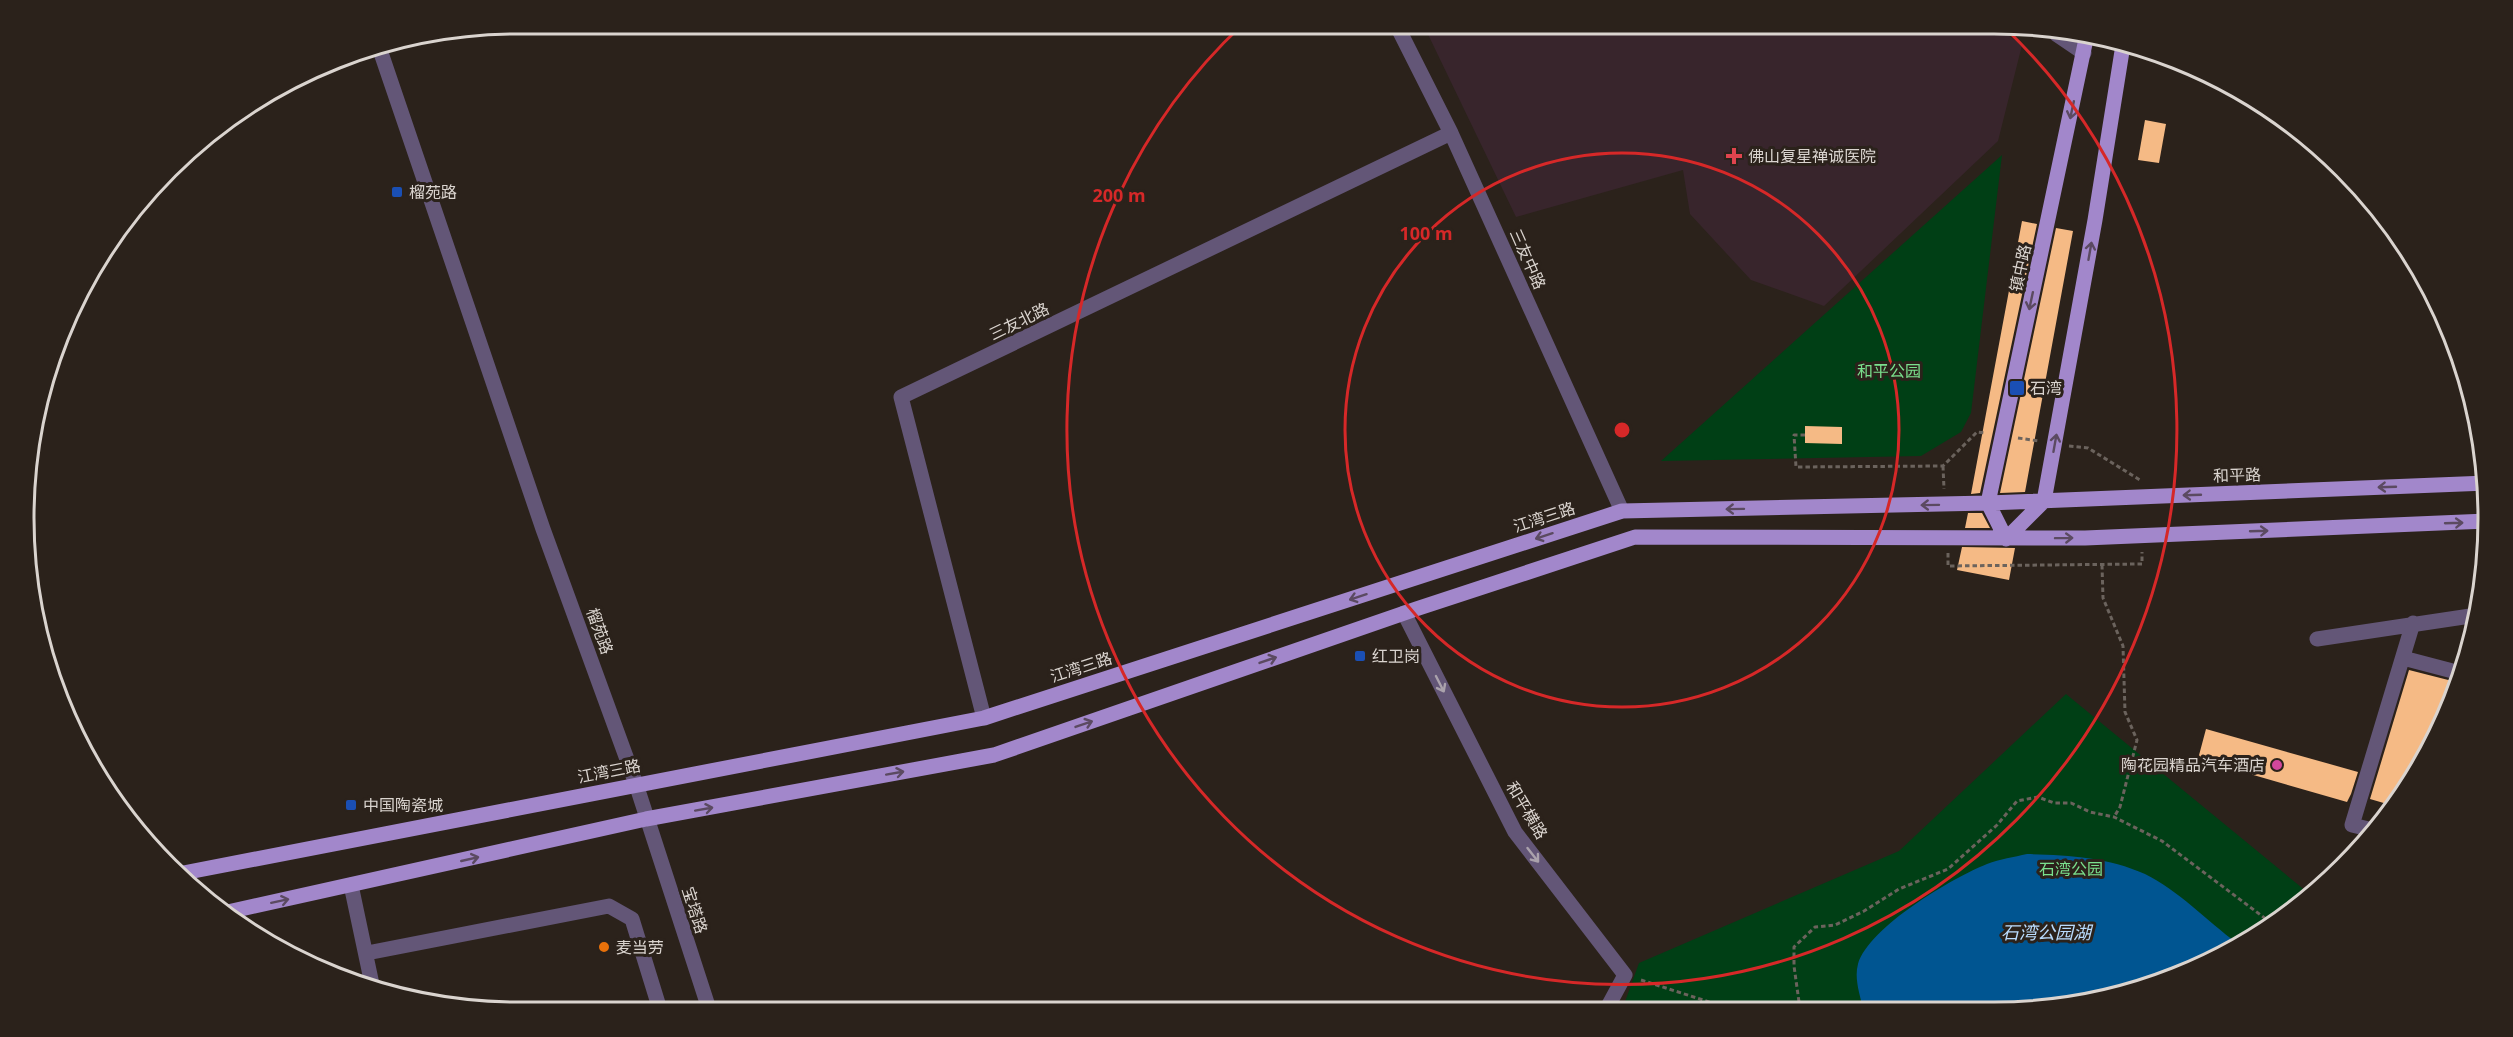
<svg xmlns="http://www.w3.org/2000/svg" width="2513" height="1037" viewBox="0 0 2513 1037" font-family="'Noto Sans','Noto Sans SC',sans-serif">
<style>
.medical{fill:#38252c}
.green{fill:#003f15}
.water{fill:#005591}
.building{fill:#f5ba85}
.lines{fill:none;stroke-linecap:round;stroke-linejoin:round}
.path{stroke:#6b635d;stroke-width:3;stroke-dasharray:4.5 3;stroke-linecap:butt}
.minor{stroke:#635677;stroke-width:15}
.major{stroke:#a287cb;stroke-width:15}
.oneway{stroke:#5b4a61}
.oneway2{stroke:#aaa2ac}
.ring{fill:none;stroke:#d62828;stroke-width:3}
.health-dot{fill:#e0444e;stroke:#2b221b;stroke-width:2}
.transit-dot{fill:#1a4fb4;stroke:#2b221b;stroke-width:2}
.hotel-dot{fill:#d1479c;stroke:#2b221b;stroke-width:2}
.food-dot{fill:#e8710a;stroke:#2b221b;stroke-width:2}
.labels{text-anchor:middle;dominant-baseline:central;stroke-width:6;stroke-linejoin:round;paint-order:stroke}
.poi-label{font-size:16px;fill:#dad4cf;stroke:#2b221b;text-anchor:start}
.street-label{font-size:16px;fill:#dad4cf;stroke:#2b221b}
.park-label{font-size:16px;fill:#7ae08d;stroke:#2b221b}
.water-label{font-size:18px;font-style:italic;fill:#b9dcfe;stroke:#2b221b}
.rim{fill:none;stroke:#dad4cf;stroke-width:3}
.centre{fill:#d62828;stroke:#2b221b;stroke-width:3}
.ring-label{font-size:18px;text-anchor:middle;font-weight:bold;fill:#d62828;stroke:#2b221b;stroke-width:6;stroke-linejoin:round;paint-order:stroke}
</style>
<rect width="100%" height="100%" fill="#2b221b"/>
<!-- medical -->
<path class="medical" d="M1423,24H1992L2022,45L1998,141L1824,306L1751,280L1690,214L1683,170L1516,217Z"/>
<!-- green -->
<path class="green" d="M2002,155L1971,413L1961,432L1921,456L1661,461Z
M2066,694L2312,896L2184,975L2059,1009L1622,1010L1639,963L1899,851Z"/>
<!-- water -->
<path class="water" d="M2027,854C2067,855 2108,857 2145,874C2178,890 2207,921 2237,943L2184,975L2059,1009H1863C1860,994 1854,979 1858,964C1869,927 1952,878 1987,864C2000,859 2014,857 2027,854Z"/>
<!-- building -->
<path class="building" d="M2145,120L2166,124L2159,163L2138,160Z
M2022,221L2037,224L1980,493L1971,494Z
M2056,228L2073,231L2025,492L2000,493Z
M1805,426L1842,427V444L1805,443Z
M1968,513H1982L1990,528H1965Z
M1962,547L2015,548L2009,580L1957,570Z
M2409,670L2460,683L2405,794L2394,806L2370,799Z
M2206,729L2358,772L2351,794L2347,802L2198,759Z"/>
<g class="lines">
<!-- path -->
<path class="path" d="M1805,435H1794L1796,467L1943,466L1977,432L1985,433
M2018,438L2039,441
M2069,446L2088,448L2140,480
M1943,466L1944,489
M1948,553V566L2142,564V552
M2102,565L2103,598L2123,646L2125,712L2137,740L2120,807L2114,817
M1641,980L1734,1010
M1800,1009L1794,966V947L1815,927L1835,925L1864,911L1899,889L1948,869L1997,825L2017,801L2038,797L2054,803H2071L2090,812L2114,817L2162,841L2270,922"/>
<!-- minor -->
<path class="minor" d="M1396,24L1451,133L1622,511
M2056,34L2084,53
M379,47L543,529L636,784L710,1012
M1404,613L1515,832L1625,975L1606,1010
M2317,639L2477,615
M2403,658L2464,674
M984,718L901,397L1451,133
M2373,830L2352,825L2413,623
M351,885L373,989
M367,953L609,906L632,919L661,1013"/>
<!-- major -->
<path class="major" d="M2044,501L2095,220L2123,45
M1988,503L2086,39
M1988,503L2006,539
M2006,539L2044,501
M178,874L984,718L1622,511L1988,503L2487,483
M223,913L646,819L994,755L1416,609L1635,537L2085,538L2487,521"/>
</g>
<!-- one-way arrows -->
<defs><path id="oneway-shaft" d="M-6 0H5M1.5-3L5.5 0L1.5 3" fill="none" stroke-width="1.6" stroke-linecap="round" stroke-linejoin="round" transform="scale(1.5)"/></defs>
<g class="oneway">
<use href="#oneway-shaft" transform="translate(2072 110) rotate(102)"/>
<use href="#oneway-shaft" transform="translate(2090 251) rotate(-80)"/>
<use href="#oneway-shaft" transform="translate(2031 301) rotate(102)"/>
<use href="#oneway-shaft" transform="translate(2055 443) rotate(-80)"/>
<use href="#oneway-shaft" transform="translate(2387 487) rotate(178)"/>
<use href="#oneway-shaft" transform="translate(2192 495) rotate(178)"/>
<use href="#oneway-shaft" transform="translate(1930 505) rotate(179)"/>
<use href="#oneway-shaft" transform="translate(1735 509) rotate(179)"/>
<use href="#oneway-shaft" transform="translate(2454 523) rotate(-2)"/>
<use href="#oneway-shaft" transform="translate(2259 531) rotate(-2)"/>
<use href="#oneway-shaft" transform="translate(1544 536) rotate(162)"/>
<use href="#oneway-shaft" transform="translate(2064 538) rotate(-1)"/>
<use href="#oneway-shaft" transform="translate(1358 597) rotate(162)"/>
<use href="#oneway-shaft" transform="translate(1268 660) rotate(-19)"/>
<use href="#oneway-shaft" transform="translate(1084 724) rotate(-19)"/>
<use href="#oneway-shaft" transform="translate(895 773) rotate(-10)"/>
<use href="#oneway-shaft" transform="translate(704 809) rotate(-10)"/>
<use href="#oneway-shaft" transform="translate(470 859) rotate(-13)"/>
<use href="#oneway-shaft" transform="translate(280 901) rotate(-12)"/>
</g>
<g class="oneway2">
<use href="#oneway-shaft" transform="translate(1440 684) rotate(63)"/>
<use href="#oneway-shaft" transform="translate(1533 855) rotate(52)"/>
</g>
<!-- distance rings -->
<g class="ring">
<circle cx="1622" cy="430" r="277"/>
<path d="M2004 27A555 555 0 1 1 1243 24"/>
</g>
<!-- markers -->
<path class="health-dot" d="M1731 147h6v6h6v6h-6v6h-6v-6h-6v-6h6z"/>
<g class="transit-dot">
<rect x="391" y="186" width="12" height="12" rx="3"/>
<rect x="2009" y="380" width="16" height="16" rx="3"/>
<rect x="1354" y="650" width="12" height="12" rx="3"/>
<rect x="345" y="799" width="12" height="12" rx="3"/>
</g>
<circle class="hotel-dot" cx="2277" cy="765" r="6"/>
<circle class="food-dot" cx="604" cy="947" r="6"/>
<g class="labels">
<!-- poi labels -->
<g class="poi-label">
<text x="1748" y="156">佛山复星禅诚医院</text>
<text x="409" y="192">榴苑路</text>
<text x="2030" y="388">石湾</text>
<text x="1372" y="656">红卫岗</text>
<text x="2265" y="765" text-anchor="end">陶花园精品汽车酒店</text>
<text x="363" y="805">中国陶瓷城</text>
<text x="616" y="947">麦当劳</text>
</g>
<!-- street labels -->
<g class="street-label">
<text transform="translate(1528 259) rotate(66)">三友中路</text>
<text transform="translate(2020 268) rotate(-78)">镇中路</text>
<text transform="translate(1019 321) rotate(-26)">三友北路</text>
<text transform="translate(2237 475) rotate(-2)">和平路</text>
<text transform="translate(1544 517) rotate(-18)">江湾三路</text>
<text transform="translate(600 631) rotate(70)">榴苑路</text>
<text transform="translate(1081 667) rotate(-18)">江湾三路</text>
<text transform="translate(609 771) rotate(-11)">江湾三路</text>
<text transform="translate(1527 810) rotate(59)">和平横路</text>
<text transform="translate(695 910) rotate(72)">宝塔路</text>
</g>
<!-- park labels -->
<g class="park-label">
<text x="1889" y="371">和平公园</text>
<text x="2071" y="869">石湾公园</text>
</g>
<!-- water labels -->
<g class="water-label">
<text x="2046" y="932">石湾公园湖</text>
</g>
</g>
<!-- crop -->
<path d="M0 0H2513V1037H0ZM518 34H1994A484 484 0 0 1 2478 518V518A484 484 0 0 1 1994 1002H518A484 484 0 0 1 34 518V518A484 484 0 0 1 518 34Z" fill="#2b221b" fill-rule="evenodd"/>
<path class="rim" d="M518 34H1994A484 484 0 0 1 2478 518V518A484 484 0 0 1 1994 1002H518A484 484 0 0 1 34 518V518A484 484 0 0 1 518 34Z"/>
<circle cx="1622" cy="430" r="9" class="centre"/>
<g class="ring-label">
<text x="1119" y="202">200 m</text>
<text x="1426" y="240">100 m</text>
</g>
</svg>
